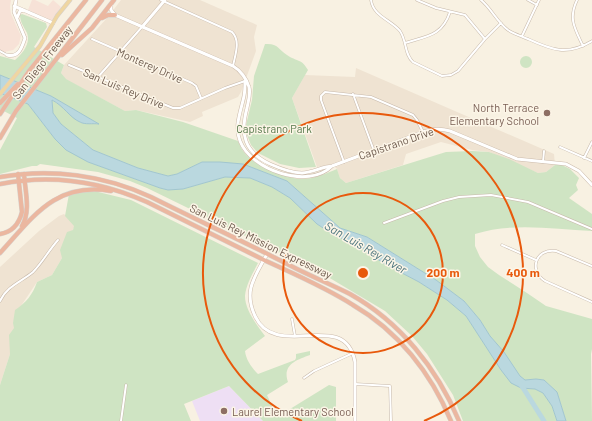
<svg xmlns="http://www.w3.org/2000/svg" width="592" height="421" viewBox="0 0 592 421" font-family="Barlow,sans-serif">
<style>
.residential{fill:#efe3d2}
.commercial{fill:#f7e2d7}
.education{fill:#eedff4}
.green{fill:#cfe4c3}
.water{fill:#bad8df;stroke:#a1c6cf}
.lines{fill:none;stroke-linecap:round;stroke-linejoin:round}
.river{stroke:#bad8df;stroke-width:5}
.street-casing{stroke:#c7b9ab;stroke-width:3}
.secondary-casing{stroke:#ccbbab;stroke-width:4}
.primary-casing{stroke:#d6d1cd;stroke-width:4.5}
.highway-casing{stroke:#d6d1cd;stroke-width:5}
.street{stroke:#fff;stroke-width:2}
.secondary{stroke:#fff;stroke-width:3}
.primary{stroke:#efd6a2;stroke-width:3.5}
.highway{stroke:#ebb7a0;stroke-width:4}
.ring{fill:none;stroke:#e8590c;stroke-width:2}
.education-dot{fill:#8d6e63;stroke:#fcf5e7;stroke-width:1.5}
.labels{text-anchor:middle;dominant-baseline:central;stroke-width:3;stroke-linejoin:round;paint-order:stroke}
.street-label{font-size:11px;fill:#6c594c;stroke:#fcf5e7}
.education-label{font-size:11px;fill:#785e54;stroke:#fcf5e7;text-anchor:end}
.park-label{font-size:11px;fill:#547749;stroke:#fcf5e7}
.water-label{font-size:12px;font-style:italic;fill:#49737d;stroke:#fcf5e7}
.centre{fill:#e8590c;stroke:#fcf5e7;stroke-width:2}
.ring-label{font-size:12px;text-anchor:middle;font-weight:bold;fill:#e8590c;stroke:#fcf5e7;stroke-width:3;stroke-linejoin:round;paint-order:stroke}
</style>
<rect width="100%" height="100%" fill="#f8f1e2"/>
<!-- residential -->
<path class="residential" d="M121,0H200L257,25L254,37L256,51L241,92L238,97L202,112L203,116L190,122L136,110L125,111L65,79L61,73L64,65L108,17Z
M356,68L554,154L555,165L546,172L538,173L489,152L472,150L441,142L406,154L403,165L346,183L340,178L337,169L332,164L317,167L292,98L305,75L355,77Z
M64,214L75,225L62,258L52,275L37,282L21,306L10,354L0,385V267L39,231L59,216Z"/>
<!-- commercial -->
<path class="commercial" d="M0,0H11L10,7L11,14L21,36L19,44L13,50L0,53Z
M32,0H35L48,6L53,0L61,7L52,21L28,10Z"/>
<!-- education -->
<path class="education" d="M229,386L263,421H200L192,401Z"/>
<!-- green -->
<path class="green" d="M22,14L46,23L47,27L34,47L64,65L61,73L66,79L125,111L136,110L183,122L238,141C240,145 241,149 244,152C253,165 283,177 298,179C311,180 325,174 337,169L340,178L346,183L446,152L472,151L489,152L509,159L538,173L546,172L555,165H562L570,169L579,178L576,185L578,190L569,198L592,214V231C553,229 512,222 475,234V246L480,257L488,267L499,275L527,293L546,306L592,319V349L591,354L592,421H566L557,392L544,380L536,379L525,380L520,376L504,352L490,336L480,320L464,301L436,280L367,237L340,228L287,181L243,164L202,162L177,174L168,176L138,168L93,150L61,124L53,113L52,100L63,107L81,123L98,124L51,96L0,75V56L15,60C22,54 31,44 27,33C24,27 20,22 20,15Z
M265,44C278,43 278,49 287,55C297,62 301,58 308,70L292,98L316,167L299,168L280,164L258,153L251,145L247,135L246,125L252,100L254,76Z
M520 62a6 6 0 1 1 12 0a6 6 0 1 1-12 0Z
M0,93L28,104L55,139L88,162L160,188L168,190L183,189L225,177L250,178L272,187L290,198L317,224L334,235L358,245L383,263L419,282L447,300L466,316L501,370L520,388L535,389L543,393L552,406L557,421H463L453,395L427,354L412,336L385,311L323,274L147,188L130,181L98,172L40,164L37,166H32L0,174V150L17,118L0,109Z
M90,190L131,200L258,263C253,273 246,284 245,296C245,310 257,325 265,336L245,351C246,360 252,368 258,374L295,360L296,358V354L310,351V355C296,360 282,365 288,382L267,395L277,417L329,385L336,387V421H263L229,386L184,404L191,421H0V385L10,354L9,335L14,328L13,323L15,310C26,303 33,294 37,282L52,275L62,258L60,250L67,232L73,230L74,226L65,216L69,194Z"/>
<!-- water -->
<path class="water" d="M0,75L51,96L99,124C93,123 85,125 80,122C70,118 64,106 52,100L53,113L61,124L93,150L138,168L168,176L177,174L202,162H220L243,164L287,181L340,228L367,237L436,280L464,301L480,320L490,336L504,352L520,376L525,380L536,379L544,380L557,392L566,421H557L552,406L543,393L535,389L521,388L511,383L501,370L466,316L447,300L419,282L383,263L358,245L334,235L317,224L290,198L272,187L250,178L225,177L183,189L168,190L160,188L88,162L66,150L55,139L28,104L0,93Z"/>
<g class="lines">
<!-- river -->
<path class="river" d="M520,383L544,421"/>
<defs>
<path id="street" d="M161,0L232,32C241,41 235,55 233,66
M371,0C373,16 391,20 400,31C407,41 404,54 413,62L442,76L451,75L458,71L485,39L501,23
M417,0L436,8L465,15L485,39
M481,0C491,8 497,22 508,30C514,34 521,36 528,39C552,50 567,56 592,41
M528,0L537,5
M577,0C568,19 575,29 583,46
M522,36L539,0
M92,39L192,83L196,86L201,98
M405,43C427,36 442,36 450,12
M0,51L7,55
M69,65L173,108H180L225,88L245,81
M98,77L142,27
M353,94L374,151
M560,147L592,161
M584,158L592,142
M344,162L321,100V96L325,92L371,97L413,115L417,120L423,132
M543,162L544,151
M384,223L443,201L459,197L491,195L528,202L592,229
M502,245L536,260
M592,266L556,251C536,248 528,270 545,281L592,302
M0,301C7,286 21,282 33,272C42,263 49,250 58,240
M292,319L295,336
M304,378L314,371L351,354
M355,384L390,386L391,421
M121,421L126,385"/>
<path id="secondary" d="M111,5V10L115,15L233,66C240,70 247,79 249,87C251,94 248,102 247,108C240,134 244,152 270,164C279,168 292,173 302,173C313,172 322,167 332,166L423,132C433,129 440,128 450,131L517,159L566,164L579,171L592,185
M14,6L53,23
M17,18L20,11L24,10
M142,27L165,0
M7,55C19,58 22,47 25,38L14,12L16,0
M245,81C245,86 245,91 244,96C241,111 234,126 240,141C251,170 308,190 332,166
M267,254C255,277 243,290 255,316C276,362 345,307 355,362V421"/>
<path id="primary" d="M0,94L40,46L57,16L70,0"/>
<path id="highway" d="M102,18L108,15H115
M62,55L92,28L114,0
M0,103L18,84
M0,114L29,71L86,0
M0,138L16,111L102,0
M0,177C51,168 104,175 151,197C199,221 247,243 295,268C313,277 332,285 350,294C400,322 437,368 459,421
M0,184C50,174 100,181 147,202C186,221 225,241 264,260C294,274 325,287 353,305C398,331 431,373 451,421
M22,226C31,211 25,190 24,174
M0,234C13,232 19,224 22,212L18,174
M0,253C34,216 55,182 111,191"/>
</defs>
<!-- street casing -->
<use href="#street" class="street-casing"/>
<!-- secondary casing -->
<use href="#secondary" class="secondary-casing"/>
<!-- primary casing -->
<use href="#primary" class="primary-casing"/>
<!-- highway casing -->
<use href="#highway" class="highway-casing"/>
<!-- street -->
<use href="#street" class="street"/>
<!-- secondary -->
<use href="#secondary" class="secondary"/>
<!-- primary -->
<use href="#primary" class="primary"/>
<!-- highway -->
<use href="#highway" class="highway"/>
</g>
<!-- distance rings -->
<g class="ring">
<circle cx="363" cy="273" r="80"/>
<path d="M302 421A160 160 0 1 1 424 421"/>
</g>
<!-- markers -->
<g class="education-dot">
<circle cx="547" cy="113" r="4"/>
<circle cx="224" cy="411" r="4"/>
</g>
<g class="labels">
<!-- street labels -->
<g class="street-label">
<text transform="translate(42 62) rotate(-52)">San Diego Freeway</text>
<text transform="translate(150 65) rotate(24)">Monterey Drive</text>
<text transform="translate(124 88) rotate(23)">San Luis Rey Drive</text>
<text transform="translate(396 143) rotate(-19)">Capistrano Drive</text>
<text transform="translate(261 241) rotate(26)">San Luis Rey Mission Expressway</text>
</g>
<!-- education labels -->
<g class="education-label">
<text x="539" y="107">North Terrace<tspan x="539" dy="13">Elementary School</tspan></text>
<text x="232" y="411" text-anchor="start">Laurel Elementary School</text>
</g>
<!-- park labels -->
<g class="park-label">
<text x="274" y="128">Capistrano Park</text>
</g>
<!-- water labels -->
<g class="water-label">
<text transform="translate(366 247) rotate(30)">San Luis Rey River</text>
</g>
</g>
<circle cx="363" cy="273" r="6" class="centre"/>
<g class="ring-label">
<text x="443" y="277">200 m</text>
<text x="523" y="277">400 m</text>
</g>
</svg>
